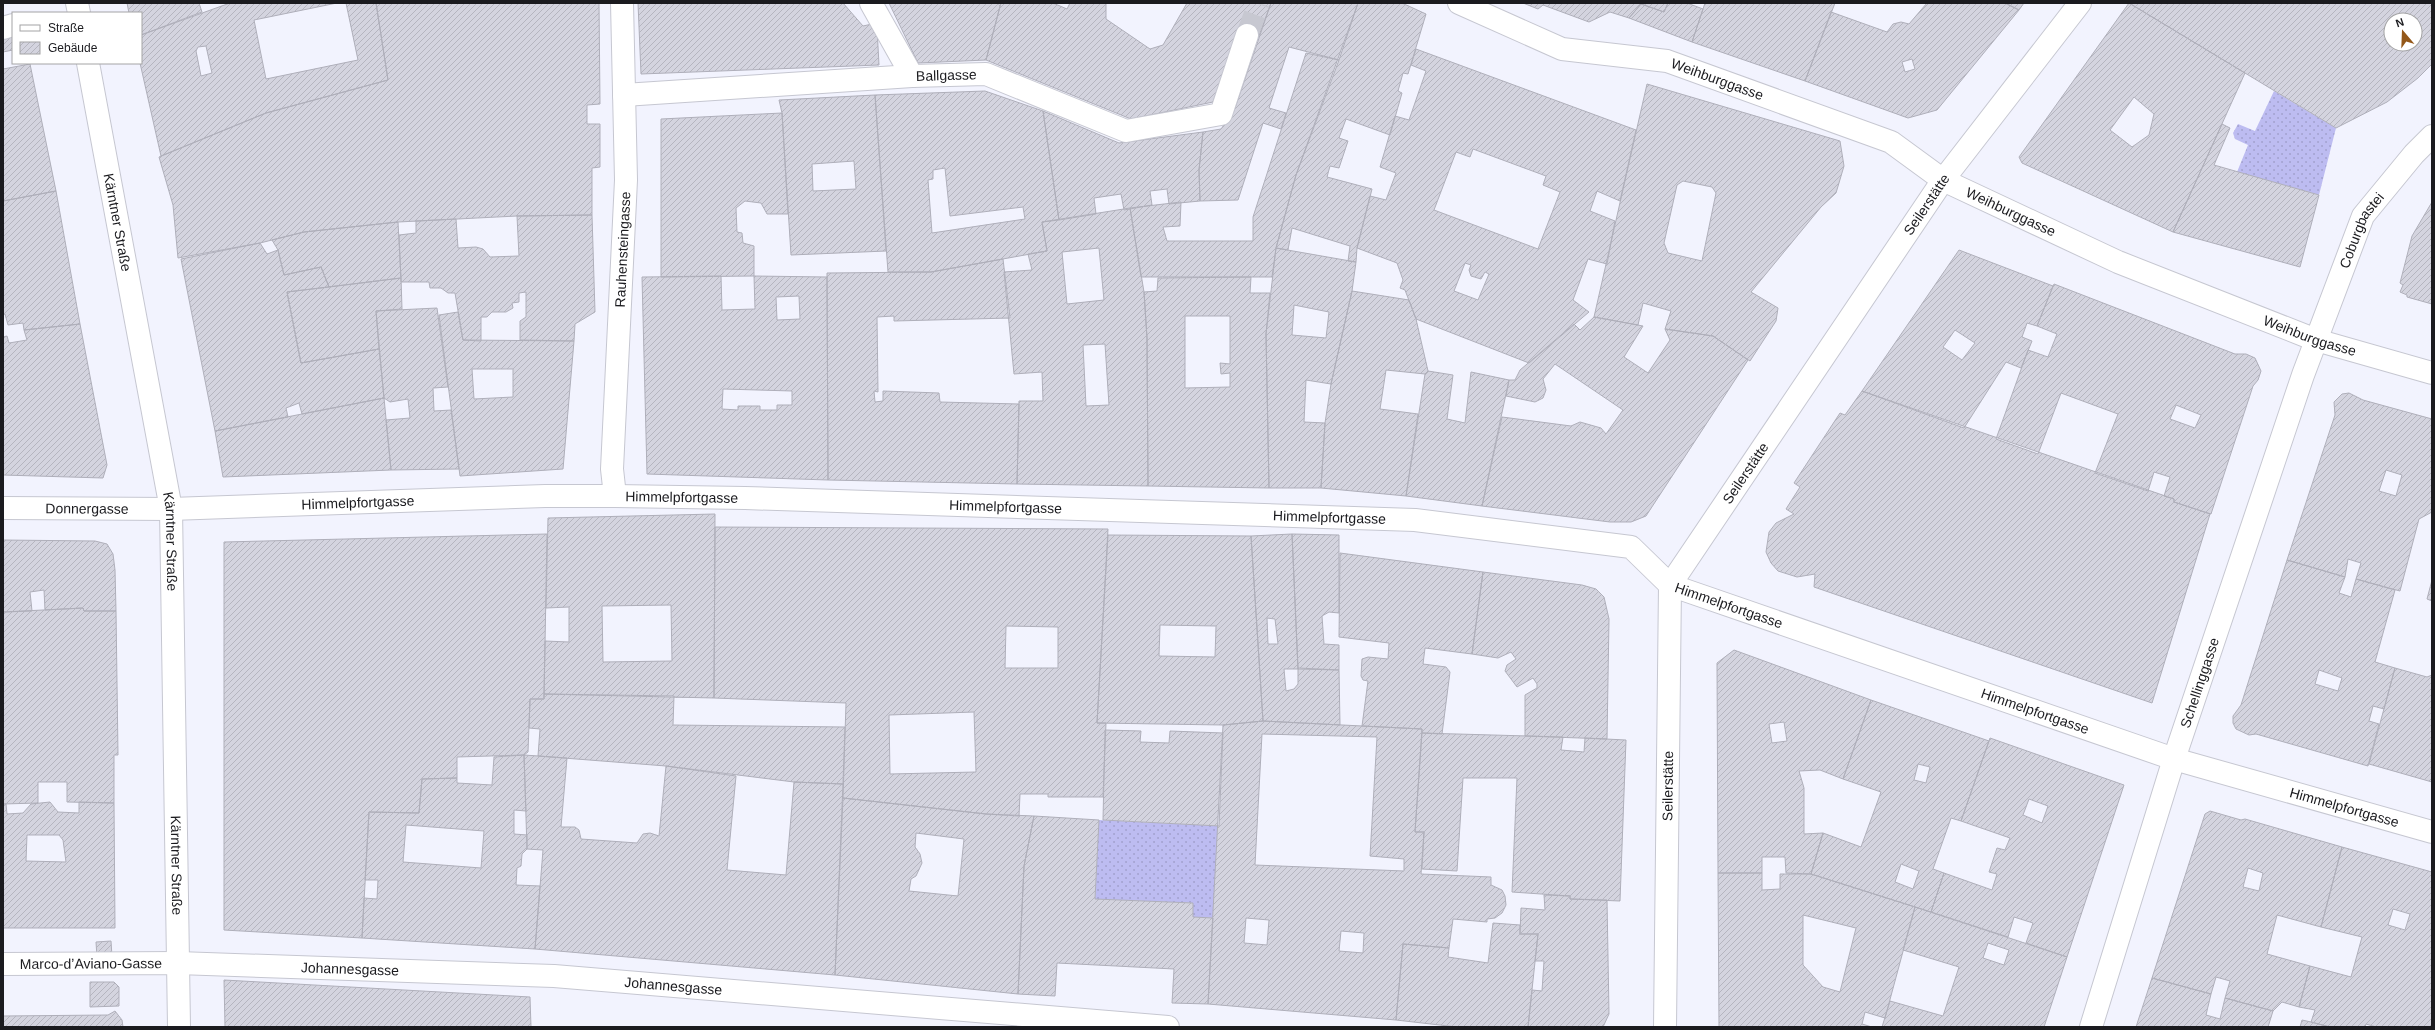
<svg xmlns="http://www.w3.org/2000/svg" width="2435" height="1030" viewBox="0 0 2435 1030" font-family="Helvetica,sans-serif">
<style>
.grass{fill:url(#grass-dots)}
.building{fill:url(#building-hatch);stroke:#afafba;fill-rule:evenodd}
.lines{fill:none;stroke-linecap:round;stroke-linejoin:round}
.minor-tunnel{stroke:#c7c8d1;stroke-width:22;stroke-dasharray:22 11;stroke-linecap:butt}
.minor-casing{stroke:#c6c7d1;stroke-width:24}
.minor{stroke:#fff;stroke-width:22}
.labels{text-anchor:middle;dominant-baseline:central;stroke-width:3;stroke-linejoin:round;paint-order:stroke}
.street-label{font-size:14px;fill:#1b1b1f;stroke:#fff}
</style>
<defs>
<pattern id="grass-dots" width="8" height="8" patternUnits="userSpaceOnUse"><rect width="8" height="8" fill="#bdbcf1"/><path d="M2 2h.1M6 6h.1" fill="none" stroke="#a2a1ce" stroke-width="1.8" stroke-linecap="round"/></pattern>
<pattern id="building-hatch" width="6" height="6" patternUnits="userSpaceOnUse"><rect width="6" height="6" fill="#d4d4df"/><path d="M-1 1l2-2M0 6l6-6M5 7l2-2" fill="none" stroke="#b5b5bf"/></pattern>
</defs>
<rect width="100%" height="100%" fill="#f2f3fe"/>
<!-- grass -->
<path class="grass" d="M2274,91L2336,128L2319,195L2237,172L2248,145L2235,139L2233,133L2238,124L2255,131Z
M1099,820L1219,826L1213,918L1193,917V903L1095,899Z"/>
<!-- building -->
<path class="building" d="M127,3H199L202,12L141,35V13H129Z
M230,3H337L254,20L266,79L358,60L346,3H376L388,80L266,113L161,156L140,63L141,35ZM206,46L212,73L201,76L196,51L198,47Z
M376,3H599L600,104L587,105V124H600V167L592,168V215L517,216L398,222L304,232L260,243L178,258L173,205L159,157L266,113L388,80Z
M638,3H843L863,26L872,24L877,28L879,65L641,74Z
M889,3H998L1000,6L986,60L918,63Z
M1001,3H1053L1067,9L1070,3H1106V19L1150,49L1163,45L1187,3H1271L1257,41L1239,30L1213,102L1131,119L986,60Z
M1271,3H1358L1339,60L1289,47L1269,108L1286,113L1281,129L1263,123L1238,200L1200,201L1199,170L1203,132L1221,129L1234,111Z
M1358,3H1402L1426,14L1408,74L1403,73L1398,91L1402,93L1390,135L1346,119L1339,138L1348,141L1339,168L1330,166L1327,177L1372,189L1357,248L1356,262L1348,261L1350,246L1292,228L1288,250L1276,248L1296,175Z
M1523,3H1668L1664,12L1641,4L1629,18L1610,12L1589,22L1543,5L1538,9Z
M1668,3H1687L1703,9L1692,42L1629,18L1641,4L1664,12Z
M1705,3H1835L1805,81L1692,42Z
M1927,3H2005L2019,10L1937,110L1908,118L1805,81L1831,12L1887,32L1893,24L1901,22L1909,24ZM1912,59L1915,69L1905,72L1902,62Z
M2005,3H2024L2019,10Z
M2129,3L2245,73L2173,232L2022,163L2019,157ZM2134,97L2154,114L2149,135L2132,147L2110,130Z
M2129,3H2432V64L2418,78L2387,102L2336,128ZM2391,20H2415V44H2391Z
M13,34V50L3,52V36Z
M1416,49L1636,130L1620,201L1597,191L1590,211L1615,221L1607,264L1588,259L1573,300L1589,312L1529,363L1416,319L1405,290L1400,288L1403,280L1397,263L1357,248L1370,196L1386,200L1396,173L1380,167L1395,116L1409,120L1426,71L1411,65ZM1473,149L1546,176L1543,185L1560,192L1538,249L1434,210L1456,152L1470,157ZM1465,263L1471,265L1469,270L1471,276L1481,279L1485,272L1489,274L1478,300L1454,291Z
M1306,53L1339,60L1296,175L1276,248L1272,277H1141L1130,208L1181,202L1180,226L1163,227L1167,241H1253V217Z
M30,64L56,191L3,201V69Z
M1647,84L1840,141L1844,166L1836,193L1821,207L1751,292L1778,308L1776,321L1750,361L1713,336L1665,329L1671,311L1643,303L1638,325L1594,317ZM1683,181L1712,187L1716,193L1702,261L1668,253L1664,243L1677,185Z
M985,91L1043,111L1059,220L1042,222L1047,251L931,272H888L875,95ZM945,168L950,216L1023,207L1025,219L932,233L928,180L933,179V170Z
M875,95L886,251L791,255L782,113L779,100ZM854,161L856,189L813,191L812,164Z
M1043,111L1119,143L1203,132L1199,170L1200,201L1169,204L1167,189L1150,191L1152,205L1124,210L1121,194L1094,198L1096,214L1059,220Z
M782,113L788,214H767L761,203L745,201L736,208L737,232L742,233L743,243L754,246V276L661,277V119Z
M2222,124L2230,128L2214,165L2319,195L2300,267L2173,232Z
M56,191L80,324L24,330L23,323L8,325L5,314L3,315V201Z
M2432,202V304L2407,297V295L2400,292L2403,285L2400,283L2412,236Z
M1130,208L1144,292L1147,338L1148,486L1017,484L1019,401H1043L1042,372L1014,374L1004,272L1032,270L1028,254L1047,251L1042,222ZM1099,248L1104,300L1067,304L1062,252ZM1105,344L1109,405L1086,406L1083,345Z
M592,215L595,312L575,324L574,341L520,340V321L526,317V292L519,293V302L512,303L513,308L506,312H492L487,317H481V341L463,340L455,293H448L441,288H430L429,282H401L399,235L416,233V221L456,219L458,248L476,247L483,249L490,257L519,256L517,216Z
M398,222L401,278L329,287L321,267L284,275L278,250L272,240L304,232Z
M260,243L267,254L278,250L284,275L321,267L329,287L287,292L301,363L379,349L384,398L302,414L299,403L286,408L288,417L215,431L181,259Z
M1276,248L1356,262L1352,291L1331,384L1306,380L1304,422L1325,423L1321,488H1269L1266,334ZM1294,305L1329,312L1326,338L1292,335Z
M1959,250L2053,286L2037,326L2027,323L2022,337L2032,341L2021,368L2006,362L1964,428L1862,391ZM1955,330L1975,343L1962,360L1943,347Z
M1003,259L1010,318L894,321V316L877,317L878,392L874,391L875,402L883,401V391L939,393L940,402L1019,404L1017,484L828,480L827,273L931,272Z
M721,276L722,310L755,309L754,276L827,277L828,480L647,474L642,277ZM799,296L800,319L777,320L776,297ZM723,389L792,391V405H777V410H760V406H738V410L722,409Z
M1251,277L1250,293H1270L1266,334L1269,488L1148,486L1147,338L1144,292L1157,291L1158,278ZM1185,316H1230V364L1220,363L1221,374L1230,373V387L1185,388Z
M401,278L402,309L376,311L379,349L301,363L287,292Z
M2054,284L2235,354H2246L2255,358L2261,371L2258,380L2253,386L2211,514L2174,502V499L2164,496L2170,477L2154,472L2148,491L2095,473L2118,414L2061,393L2038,454L1996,439L2028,350L2048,357L2057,334L2037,326ZM2176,405L2201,415L2195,428L2170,419Z
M1352,291L1409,300L1416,319L1428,371L1425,374L1386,370L1380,409L1418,414L1406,496L1321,488L1325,423L1331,384Z
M437,308L448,387L433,388L434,411L451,410L459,469L391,470L386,420L410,418L408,399L390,402L384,398L376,311Z
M458,312L463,340L574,341L563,469L460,476L439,315ZM472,369H513V397L474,399Z
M1594,317L1643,326L1624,357L1648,373L1670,340L1665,329L1713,336L1748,360L1646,516L1631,522H1610L1482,506L1502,417L1571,426L1580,422L1601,428L1606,434L1623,410L1555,364L1543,379L1546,390L1543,398L1535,402L1506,396L1509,380H1515L1520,370L1574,324L1580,330Z
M80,324L107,465L103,478L3,475V337L7,336L9,343L27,340L24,330Z
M1428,371L1453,375L1447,419L1465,423L1471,372L1509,380L1482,506L1406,496L1425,374Z
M1862,391L2174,499V502L2210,514L2152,703L1814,587L1815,574L1797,577L1778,571L1771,563L1766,552L1769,532L1776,523L1794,514L1786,509L1800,487L1794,483L1840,413L1845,415Z
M2349,393L2363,400L2432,419V512L2419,519L2400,591L2356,579L2361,563L2348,559L2345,577L2287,560L2335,415L2334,402L2342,394ZM2386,470L2402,475L2396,496L2379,491Z
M384,398L391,470L223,477L215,431Z
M715,514L714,698L544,694L545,641L569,642V607L546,608L548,518ZM671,605L672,661L603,662L602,606Z
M715,527L1108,529L1097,723H1106L1103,797H1048V794H1020L1019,816L986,814L843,798L846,703L714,698ZM1006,626L1058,627V668H1005ZM974,712L976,772L890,774L889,715Z
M547,534L544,699H530L528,752L524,755L457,757V778L422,779L419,813L369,812L362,938L224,930V542Z
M1292,534L1298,669H1284L1286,691L1294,689L1298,684V668L1339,670L1340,725L1263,721L1251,536ZM1267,618L1275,619L1278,644H1268Z
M1292,534L1339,535V613L1329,612L1322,616L1324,644L1339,645V670L1298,669Z
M1108,535L1251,536L1263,721L1223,725L1097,723ZM1160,625L1216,626L1215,657L1159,656Z
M3,540L95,541L107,544L113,554L115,570L116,611H84L83,608L45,610L44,590L30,592L32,611L3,612Z
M1340,553L1483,572L1472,654L1425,648L1423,664L1446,667L1450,672L1442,734L1422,733V729L1362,726L1368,681L1363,680L1361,676L1362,659L1368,657L1388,659L1389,643L1339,637Z
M2287,560L2345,577L2339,593L2351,597L2356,579L2395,590L2375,662L2395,668L2384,709L2373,706L2369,721L2379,724L2368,766L2256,734L2249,735L2236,729L2233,723V716L2241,705ZM2319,670L2342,678L2338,691L2315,684Z
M1483,572L1582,585L1596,589L1604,597L1609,619L1607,739L1525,736V695L1537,688V684L1533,678L1517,687L1505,671L1507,665L1516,659L1511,652L1498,658L1472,654Z
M2432,580V601L2427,599Z
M83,608L84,611H116L118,755H114V803L67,802V782H38V803L3,804V612Z
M1734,650L1871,700L1843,779L1820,770L1799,771L1804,788V834L1823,833L1811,874L1786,873L1785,857H1762V873H1718L1717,663ZM1784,722L1787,741L1772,743L1769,724Z
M2395,668L2427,677L2432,675V782L2369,764Z
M544,694L674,696L673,725L845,727L843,784L794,782L666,766L538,756L540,729L529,728L530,699H544Z
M1871,700L1989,741L1961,821L1951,818L1933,869L1944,873L1931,912L1811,874L1823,833L1861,847L1881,792L1843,779ZM1918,764L1930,767L1926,783L1914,780ZM1901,864L1919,871L1913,889L1895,882Z
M1263,721L1422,729L1415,832H1424L1421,874L1491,877V885L1502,890L1505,896L1506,905L1502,913L1495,918L1487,919V922L1453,919L1449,948L1403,944L1396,1020L1208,1004L1223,725ZM1262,734L1377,737L1370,856L1404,859V871L1255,865ZM1246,918L1269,920L1267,945L1244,943ZM1341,931L1364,933L1363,953L1339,951Z
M1105,730L1141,731L1140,742L1169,743L1170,731L1223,733L1219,826L1103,820Z
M1422,733L1563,737L1561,750L1584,752L1585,738L1626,740L1620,901L1570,899V896L1512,892L1517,778H1463L1457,871L1422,869L1424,832H1415Z
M1990,738L2124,785L2067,957L2026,943L2033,923L2014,917L2008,937L1931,912L1944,873L1992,890L1997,874L1989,872L1997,848L2005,850L2010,838L1961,821ZM2029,799L2048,806L2042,823L2023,815Z
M524,755L526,811L514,810V834L527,835V849L522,854L521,866L517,868L516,885L540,886L535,949L362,938L364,898L377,899L378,880H365L369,812L419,813L422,779L457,778V783L492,785L494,757ZM406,825L484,831L481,868L403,862Z
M524,755L567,758L561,827H575L579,830L581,839L637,843L643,834L650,833L659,836L666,766L736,776L727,870L786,875L794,782L843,784L835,975L535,949L543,850L527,849Z
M843,798L986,814L1034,816L1024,866L1018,994L835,975ZM916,833L964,839L958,896L909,891L911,879L916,876L922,863L920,854L915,847Z
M50,802L58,812L79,813V802L114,803L115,928H3V804H6L7,814L23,813L31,804ZM27,835H59L63,840L66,862L26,861Z
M2210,811L2241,820L2245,819L2342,847L2321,927L2277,915L2267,954L2310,966L2299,1007L2282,1002L2273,1011L2225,998L2230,981L2216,977L2211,994L2152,978L2205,814ZM2248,868L2263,873L2259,891L2243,887Z
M1034,816L1099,820L1095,899L1193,903V917L1213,918L1208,1004L1172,1003L1174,969L1116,966L1057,963L1055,996L1018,994L1024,866Z
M2342,847L2432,872V1027H2376L2366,1024L2365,1027H2330L2311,1022L2315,1010L2299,1007L2310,966L2351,977L2362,937L2321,927ZM2393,909L2410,914L2405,930L2388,925Z
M1718,873H1762V890L1780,889V874H1811L1915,907L1885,1018L1865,1012L1862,1024L1872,1027H1719ZM1803,915L1856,928L1840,992L1823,987L1803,965Z
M1544,895L1570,896V899L1607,900L1609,1014L1603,1027H1528L1532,990L1542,991L1544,961H1535L1538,934H1520L1521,908L1545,910Z
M1915,907L2067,957L2044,1027H1882L1890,1001L1943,1016L1959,967L1903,950ZM1988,943L2009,950L2004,965L1983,958Z
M1493,923L1520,925V934H1538L1528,1027H1457L1396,1020L1403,944L1449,948L1448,957L1488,963Z
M111,941L112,957H97L96,942Z
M2152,978L2211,994L2206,1015L2220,1019L2225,998L2273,1011L2268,1027H2136Z
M224,980L530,997L531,1027H225Z
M90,982H114L119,987V1006L90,1007Z
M115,1011L122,1020L123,1027H3V1016L108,1015Z
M2302,1020L2311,1022L2330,1027H2300Z"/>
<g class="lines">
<!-- minor-tunnel -->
<path class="minor-tunnel" d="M1247,35L1259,3"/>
<defs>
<g id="minor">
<path d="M77,3L79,13"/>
<path d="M871,3L912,76"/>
<path id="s1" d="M1459,3L1562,49L1667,61L1891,142L1943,180L2118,262L2316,340L2432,373"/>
<path d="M3,28L13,25"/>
<path id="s2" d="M88,63L171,509L179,1027"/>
<path id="s3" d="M624,95L912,76L986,74L1126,131L1221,114L1247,35"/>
<path id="s4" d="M615,496L612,469L626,180L622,3"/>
<path id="s5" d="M3,508L171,509L545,496H615L745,498L1415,520L1631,547L1670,585L2174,759L2432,832"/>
<path id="s6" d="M3,964L178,963L554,976L1168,1027"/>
<path id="s7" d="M1665,1027L1670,585L1943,180L2080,3"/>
<path id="s8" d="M2091,1027L2174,759L2303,375L2363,216L2414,154L2432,136"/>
</g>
</defs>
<!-- minor casing -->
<use href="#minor" class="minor-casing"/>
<!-- minor -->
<use href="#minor" class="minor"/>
</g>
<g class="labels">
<!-- street labels -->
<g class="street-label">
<text stroke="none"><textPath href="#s3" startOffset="323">Ballgasse</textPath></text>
<text stroke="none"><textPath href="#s1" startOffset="272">Weihburggasse</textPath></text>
<text stroke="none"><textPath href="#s7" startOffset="901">Seilerstätte</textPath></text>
<text stroke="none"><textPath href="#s1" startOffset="596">Weihburggasse</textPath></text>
<text stroke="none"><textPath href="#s2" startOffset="162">Kärntner Straße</textPath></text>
<text stroke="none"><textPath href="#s8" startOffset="842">Coburgbastei</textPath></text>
<text stroke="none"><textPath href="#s4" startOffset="247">Rauhensteingasse</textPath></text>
<text stroke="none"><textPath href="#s1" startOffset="920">Weihburggasse</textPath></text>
<text stroke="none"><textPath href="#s7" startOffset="577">Seilerstätte</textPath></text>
<text stroke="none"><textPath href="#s5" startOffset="679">Himmelpfortgasse</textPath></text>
<text stroke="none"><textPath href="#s5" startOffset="355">Himmelpfortgasse</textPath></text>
<text stroke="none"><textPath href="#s5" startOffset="1003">Himmelpfortgasse</textPath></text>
<text stroke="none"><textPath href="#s5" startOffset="84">Donnergasse</textPath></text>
<text stroke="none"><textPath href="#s5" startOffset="1327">Himmelpfortgasse</textPath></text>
<text stroke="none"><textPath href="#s2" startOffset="486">Kärntner Straße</textPath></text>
<text stroke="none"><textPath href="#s5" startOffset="1747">Himmelpfortgasse</textPath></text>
<text stroke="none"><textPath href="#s8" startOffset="361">Schellinggasse</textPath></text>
<text stroke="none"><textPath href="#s5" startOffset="2071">Himmelpfortgasse</textPath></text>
<text stroke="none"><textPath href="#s7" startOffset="241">Seilerstätte</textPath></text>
<text stroke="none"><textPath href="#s5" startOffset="2395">Himmelpfortgasse</textPath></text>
<text stroke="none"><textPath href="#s2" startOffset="810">Kärntner Straße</textPath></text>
<text stroke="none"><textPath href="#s6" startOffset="88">Marco-d’Aviano-Gasse</textPath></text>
<text stroke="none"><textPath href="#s6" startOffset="347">Johannesgasse</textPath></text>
<text stroke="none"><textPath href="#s6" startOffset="671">Johannesgasse</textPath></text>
</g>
</g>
<!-- border -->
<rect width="2435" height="1030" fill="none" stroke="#1b1b1f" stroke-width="8"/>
<!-- legend -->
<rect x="12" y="12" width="130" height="52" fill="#ffffff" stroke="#a4a4a5"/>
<rect x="20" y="25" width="20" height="6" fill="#ffffff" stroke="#a4a4a5"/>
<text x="48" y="32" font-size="12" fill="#1b1b1f">Straße</text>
<rect x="20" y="42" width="20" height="12" fill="url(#building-hatch)" stroke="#a4a4a5"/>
<text x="48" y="52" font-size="12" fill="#1b1b1f">Gebäude</text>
<!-- north arrow -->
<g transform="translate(2403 32) rotate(341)"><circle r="19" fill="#ffffff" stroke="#a4a4a5"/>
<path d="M0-3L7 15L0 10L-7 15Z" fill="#945819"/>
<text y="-6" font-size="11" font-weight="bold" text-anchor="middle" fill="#1b1b1f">N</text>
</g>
</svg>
